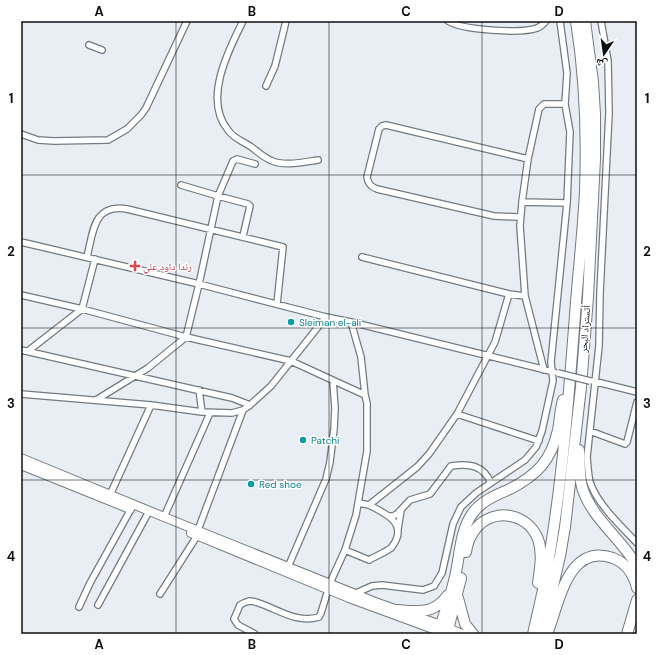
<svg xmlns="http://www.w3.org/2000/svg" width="658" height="655" viewBox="0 0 658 655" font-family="'DM Sans','Noto Naskh Arabic',sans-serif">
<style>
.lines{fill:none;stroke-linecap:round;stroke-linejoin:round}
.street-casing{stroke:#747a7f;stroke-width:8}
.secondary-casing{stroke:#747a7f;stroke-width:10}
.highway-casing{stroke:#747a7f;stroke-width:12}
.street{stroke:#fff;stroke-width:5.5}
.secondary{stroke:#fff;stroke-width:8}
.highway{stroke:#fff;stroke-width:10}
.street-bridge-casing{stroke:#747a7f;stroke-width:8;stroke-linecap:butt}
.street-bridge{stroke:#fff;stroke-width:5.5}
.grid{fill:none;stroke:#0d0f11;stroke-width:1;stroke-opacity:0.55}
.health-dot{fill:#e0444e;stroke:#fff;stroke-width:1.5}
.culture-dot{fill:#0f9aa8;stroke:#fff;stroke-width:1.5}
.labels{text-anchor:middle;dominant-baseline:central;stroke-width:3;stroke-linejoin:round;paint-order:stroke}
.health-label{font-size:10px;fill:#be3a42;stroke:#fff;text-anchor:start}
.culture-label{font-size:10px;fill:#0d838f;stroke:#fff;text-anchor:start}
.street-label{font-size:10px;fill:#0d0f11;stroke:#fff}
.neatline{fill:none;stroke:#0d0f11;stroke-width:1.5}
.grid-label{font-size:13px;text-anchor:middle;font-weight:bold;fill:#0d0f11}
</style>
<rect width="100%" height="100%" fill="#e8eef4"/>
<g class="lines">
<defs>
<path id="street" d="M243,21C228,51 203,100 228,130C233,138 242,141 250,146C257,151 263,157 270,160C284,167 304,162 318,160
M448,21C462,30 521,34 537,28C541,27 543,24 546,21
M601,21L608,61L609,113L600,293L599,346L587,457C588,466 588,474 590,482C597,504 621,526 637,543
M89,45L102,50
M266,86L275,66L286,21
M21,134L38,140L54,141L108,140L127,129L141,115L146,108L187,21
M181,185L218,196L233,161L237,159L255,164
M522,202L567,203
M520,216L517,217L494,216L377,189C371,187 368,184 367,177L379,129L382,126L386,125L528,159
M21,242L199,284L326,317L351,322L554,372
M87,257C93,233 93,203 127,209L283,247L277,304
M362,257L509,294
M21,295L82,309L186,337L291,361L365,395
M21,350L232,398L250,405
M28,351L82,309L95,259
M544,370L525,296L520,226L522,202L528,159L539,109L544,104H565
M593,381L637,392
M199,390L202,412
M21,394L151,405L202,412L232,413L243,410L250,405L271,386L326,317
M96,400L148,368L186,337L199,284L218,196L248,204L250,206L243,236
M457,414L539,441
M590,431L625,444L627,442L637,402
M110,495L151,405
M359,503L369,505L417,467L429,454L457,414L495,342L509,294L525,296
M389,516H393L397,514L410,500L430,494L451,466C469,463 483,465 491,483
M164,517L210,413
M398,529L401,510
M198,530L243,410
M345,550L369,560C376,556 384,553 391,548C393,545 395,543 396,540C405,521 382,512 369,505
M288,567L326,479L330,462L334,429L335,408L333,381
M330,583L345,550L356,515L367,451V403L365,395L361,357L351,322
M160,594L197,536
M354,594L372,586L382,585L423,590L434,586L442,573L453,524L461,507L476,493L525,460L536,447L542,431L553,381L551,362L567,203L570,132L565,104L567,73L560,21
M98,605L147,515
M79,607L90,583L131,509
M255,634L238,625L234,619L240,605C243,603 246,602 249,601C255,601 259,603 264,605C282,612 299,623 319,617L321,613L328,590"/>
<path id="secondary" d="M21,458L164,517L375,602L441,625L462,634
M21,465L130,509
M191,533L349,598L444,633"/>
<path id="highway" d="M579,450C580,462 579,475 582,487C591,518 621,538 637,566
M466,552C467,544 471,534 477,527C496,507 528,514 538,539C543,553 540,569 538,583
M458,598L465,624L473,634
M398,610C420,612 434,614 448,595
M439,631C444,614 450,598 454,581C460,559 459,533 472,514C481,501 496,495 510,489C537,475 551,461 558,430C560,420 560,410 563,400
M447,634L461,578
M533,634C539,607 546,580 550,552C563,473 569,394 575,315C578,274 583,232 585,191C587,135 585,77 576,21
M542,634L560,556L565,527L581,387L588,297L595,159V114L593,82L585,21
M547,634C559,605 567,542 613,558C626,563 634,575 637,588
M627,634L637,600"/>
</defs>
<!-- street casing -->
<use href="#street" class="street-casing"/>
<!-- secondary casing -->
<use href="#secondary" class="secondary-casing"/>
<!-- highway casing -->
<use href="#highway" class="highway-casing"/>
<!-- street -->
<use href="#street" class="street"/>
<!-- secondary -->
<use href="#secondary" class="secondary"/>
<!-- highway -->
<use href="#highway" class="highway"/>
<defs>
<path id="street-bridge" d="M558,373L590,381"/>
</defs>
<!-- street-bridge casing -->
<use href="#street-bridge" class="street-bridge-casing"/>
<!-- street-bridge -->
<use href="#street-bridge" class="street-bridge"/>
</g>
<!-- grid -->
<path class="grid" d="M176,21V634M329,21V634M482,21V634M21,175H637M21,328H637M21,480H637"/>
<!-- markers -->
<path class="health-dot" d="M133 260h4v4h4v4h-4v4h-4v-4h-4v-4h4z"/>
<g class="culture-dot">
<circle cx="291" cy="322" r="4"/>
<circle cx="303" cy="440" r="4"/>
<circle cx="251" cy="484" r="4"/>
</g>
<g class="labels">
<!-- health labels -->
<g class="health-label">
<text x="143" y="266">رندا داود علي</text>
</g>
<!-- culture labels -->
<g class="culture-label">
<text x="299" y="322">Sleiman el-ali</text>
<text x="311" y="440">Patchi</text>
<text x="259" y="484">Red shoe</text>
</g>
<!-- street labels -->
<g class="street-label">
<text transform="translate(585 329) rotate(-86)">أتستراد البحر</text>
</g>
</g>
<!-- border -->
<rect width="658" height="655" fill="none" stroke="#ffffff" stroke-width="44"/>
<!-- north arrow -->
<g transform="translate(604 54) rotate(193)" stroke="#ffffff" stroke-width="3" paint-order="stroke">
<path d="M0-3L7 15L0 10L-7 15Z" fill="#0d0f11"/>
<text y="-6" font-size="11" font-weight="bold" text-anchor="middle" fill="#0d0f11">ش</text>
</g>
<rect x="22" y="22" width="614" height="611" class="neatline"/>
<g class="grid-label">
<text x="99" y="16">A</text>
<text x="252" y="16">B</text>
<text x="406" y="16">C</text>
<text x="559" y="16">D</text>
<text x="11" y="103">1</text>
<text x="647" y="103">1</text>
<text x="11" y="256">2</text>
<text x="647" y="256">2</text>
<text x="11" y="408">3</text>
<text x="647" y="408">3</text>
<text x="11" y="561">4</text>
<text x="647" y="561">4</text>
<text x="99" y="649">A</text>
<text x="252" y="649">B</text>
<text x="406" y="649">C</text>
<text x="559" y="649">D</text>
</g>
</svg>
